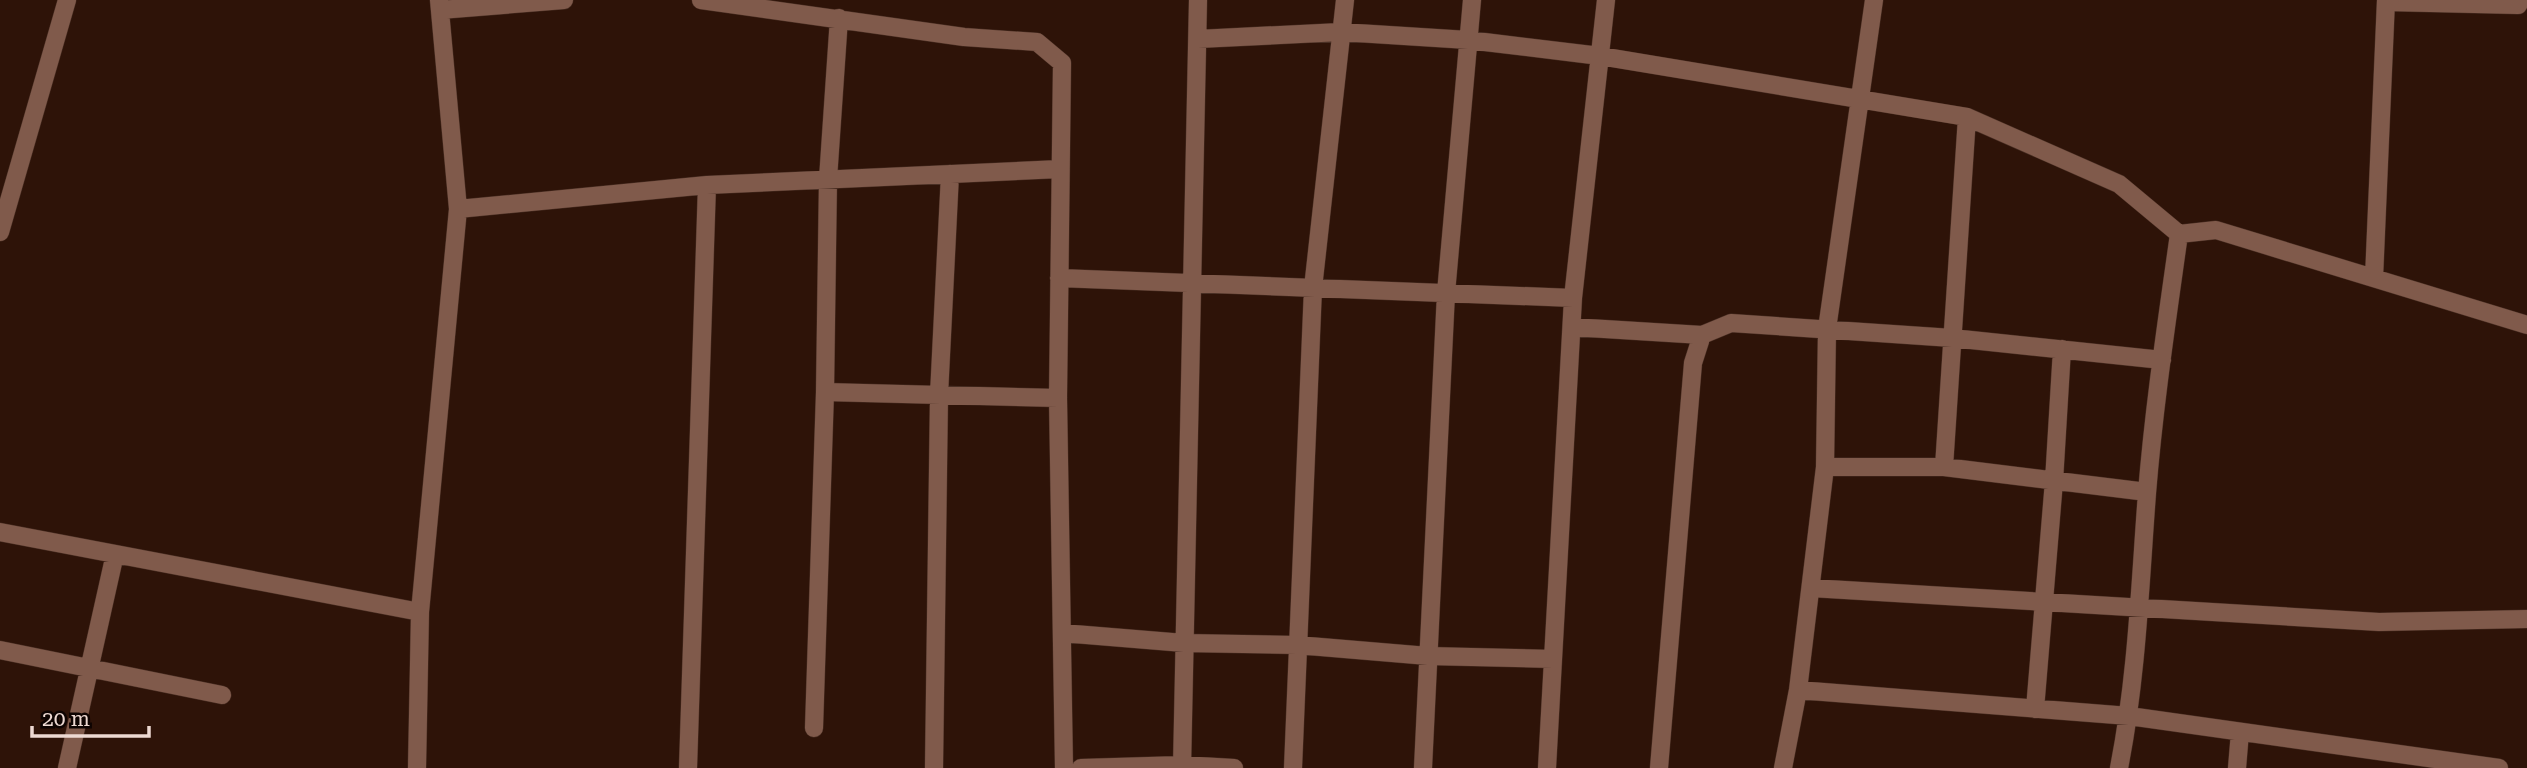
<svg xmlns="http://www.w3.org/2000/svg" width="2527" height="768" viewBox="0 0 2527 768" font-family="'Roboto Serif',serif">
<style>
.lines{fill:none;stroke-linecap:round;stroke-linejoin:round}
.minor-casing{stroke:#492f24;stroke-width:19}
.minor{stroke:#805a4b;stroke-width:18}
</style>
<rect width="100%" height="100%" fill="#2e1308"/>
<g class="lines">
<defs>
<path id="minor" d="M701,0L964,37L1037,42L1062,63L1058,398L1064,768
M2386,2L2518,5L2521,0
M440,10L564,0
M1198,39L1341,32L1468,40L1600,56L1967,117L2119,184L2179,234L2216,230L2527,325
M458,209L707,185L1060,169
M0,232L67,0
M1059,278L1573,298
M2374,278L2386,0
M1572,327L1702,335
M825,392L1058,398
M1825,467H1944L2147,492
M1944,467L1967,117
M0,532L420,612
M1811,588L2379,622L2527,619
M1062,633L1184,643L1297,645L1428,656L1553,659
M0,650L222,695
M1798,690L2129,716L2499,768
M2035,709L2054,481L2062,349
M814,728L825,392L828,179L839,18
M67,768L115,554
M417,768L420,612L458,209L439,0
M688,768L707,185
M934,768L939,395L950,174
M1081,768L1182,765L1234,768
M1182,768L1198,0
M1293,768L1313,288L1345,0
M1423,768L1446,293L1472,0
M1547,768L1573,298L1606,0
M1659,768L1693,363L1702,335L1731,323L1952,338L2162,360
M1783,768L1798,690L1825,467L1827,329L1874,0
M2119,768C2137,677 2140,585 2147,493C2154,406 2167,320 2179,234
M2237,768L2240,732"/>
</defs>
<!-- minor casing -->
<use href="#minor" class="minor-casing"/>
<!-- minor -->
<use href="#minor" class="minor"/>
</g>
<!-- scale -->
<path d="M32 726v10h117v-10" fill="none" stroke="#edd9d2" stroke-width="3.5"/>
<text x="42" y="726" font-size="21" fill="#edd9d2" stroke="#0e0402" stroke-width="5" paint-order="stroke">20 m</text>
</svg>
